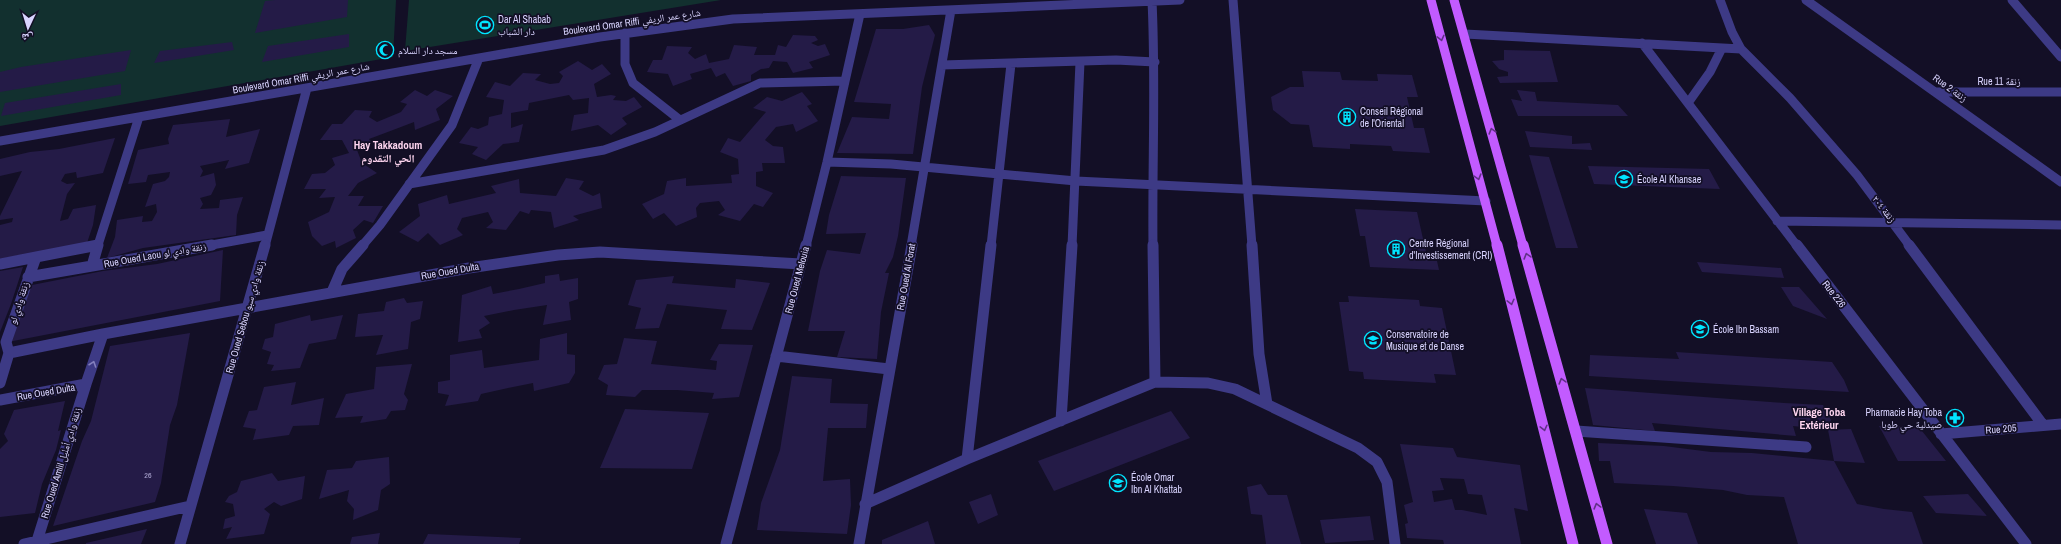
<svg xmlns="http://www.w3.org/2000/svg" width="2061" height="544" viewBox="0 0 2061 544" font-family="'Archivo Narrow','Noto Naskh Arabic',sans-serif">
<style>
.green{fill:#12302f}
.building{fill:#241b47;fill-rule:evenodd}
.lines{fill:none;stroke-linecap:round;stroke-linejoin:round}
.minor-far1{stroke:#3d3a85;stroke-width:9}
.minor{stroke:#3d3a85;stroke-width:11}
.major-far1{stroke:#c25bff;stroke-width:9}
.major{stroke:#c25bff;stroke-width:11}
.oneway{stroke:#623188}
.oneway2{stroke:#837fbc}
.labels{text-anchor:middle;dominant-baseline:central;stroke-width:3.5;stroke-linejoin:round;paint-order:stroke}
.number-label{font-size:8px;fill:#aca6d1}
.poi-label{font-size:10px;fill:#d9d4ff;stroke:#130f26;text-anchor:start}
.street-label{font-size:10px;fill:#d9d4ff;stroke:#130f26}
.neighbourhood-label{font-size:11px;font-weight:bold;fill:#ffd6f0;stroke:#130f26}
</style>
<rect width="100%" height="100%" fill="#130f26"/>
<!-- green -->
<path class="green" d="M0,0H396L393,57L0,126Z
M409,0H721L405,51Z"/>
<!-- building -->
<path class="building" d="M275,0H348L347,17L255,33L265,1Z
M929,25L935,35L922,87L913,154L837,153L852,117L889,119L891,104L854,102L876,29H903Z
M349,34V47L262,62L268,46Z
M793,35L815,36L818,40L811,43L818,46L825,44L830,55L809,62L813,68L793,73L787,62L773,61L769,68L761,69L751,75V81L733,86L725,73L716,77L711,68L690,74L692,79L673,86L668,74L647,72L653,60H662L667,46L692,47L688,53L695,59L706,54L709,63L729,59L734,45L757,47L754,55H775L778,45L786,47Z
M232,42L234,50L154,63L160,51Z
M131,50L125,71L0,92V72L21,67Z
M1504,50L1550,51L1558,82L1500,83L1497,77L1508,76V72L1499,69L1492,61L1504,60Z
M578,61L592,70L602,64L611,74L594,84L597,97L611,95L616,96L613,100L626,101L634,97L642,107L622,118L627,124L611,135L598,125L571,131L574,115L588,113L589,98L573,100L569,95L529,103L528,110L511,113V128L523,124L519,142L503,144L486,160L472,154L478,147L459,143L471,127L478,129L488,125L489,117L502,114L504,100L486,97L495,82L510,86L523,73L541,74L535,80L550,84L559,83L563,76L559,72Z
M1302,71L1340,72L1342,80L1378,81L1377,74L1412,75L1418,97H1407L1414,128H1424L1430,153L1393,151L1391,146L1350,144V149L1313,147L1309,125L1291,124L1273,110L1271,97L1290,87H1304Z
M121,84V95L1,116L5,103Z
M415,90L427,96L435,90L453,96L436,109L440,120L415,130L414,122L393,130L369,139L372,143L357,150L362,163L377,173L358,183L348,196H364L358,206H383L373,223L364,220L353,230L356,238L336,248L335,241L322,246L312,236L308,222L329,212L335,197L319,198L326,189H304L312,174L325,173L335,165L332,158L349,153L342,140H320L332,124H342L355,110L372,111L369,117L377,122L401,112L407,104L400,102Z
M1517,90L1535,92L1537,101L1618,105L1628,116H1518L1511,99L1522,101Z
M802,92L812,104L807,106L818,121L796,132L793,124L776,127L765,140L773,146L783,147L785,163H762L763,171L756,172V186L773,193L763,207L754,204L740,221L718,215L725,210L719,201L700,203L696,208L697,217L676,226L664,213L653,219L642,204L664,194L667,181L686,178V186L732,183L731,175L739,174L738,159L720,152L728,138L740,142L766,112L753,108L767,97L782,101Z
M230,119L226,137L260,129L249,163L225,169L229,160L200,166L203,171L200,177L214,173L216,185L211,195L200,198L203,204L200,209L219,208L220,200L243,197L237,215L236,235L143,248L107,258L115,237L117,220L143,216L142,222L152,221L157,212L156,204L145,207L153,184L165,181L169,177L170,172L148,175L146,182L128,184L138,150L169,144L168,139L173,125Z
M1525,131L1572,136V144L1590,143L1592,150L1530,147Z
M115,138L103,173L77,178L76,172L65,174L61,181L67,184L75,183L67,194L60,221L68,219L73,209L96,205L93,225L87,243L0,259V225L12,222L13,218L0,220V216L22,171L0,176V159L30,152L59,149Z
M1529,155L1549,157L1578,248H1556Z
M1588,166L1709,169L1720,189L1594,184Z
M841,176L906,178L898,236L893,257L885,273H889L881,312L877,359L837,357L845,331H808L820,271L827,250L860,254L866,233L826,234L829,215Z
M566,178L584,181L579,189L593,196L600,193L602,208L573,216L579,220L554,228L551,212L531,210L529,214L520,211L506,230L486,228L493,222L488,212L462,218L457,229L463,235L440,245L428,233L418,242L399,232L420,216L418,204L447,195L449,204L496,193L491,186L519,179L520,193L556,196Z
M1355,209L1417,212L1428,261H1437L1439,270L1370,267L1365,236H1360Z
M223,250L220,301L8,342L32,285L103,271L157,264Z
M1697,262L1781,268L1784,278L1702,272Z
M23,267L11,304L0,332V271Z
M559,274L560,281L578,278V299L569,302L571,320L543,325L547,305L514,310L484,316L490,323L479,330L482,338L458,342L462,295L491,286L493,294L519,289L545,283V276Z
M674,276L672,283L735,288L736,279L770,283L752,330L721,329L727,310L667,304L659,328L635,329L641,308L628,305L636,280Z
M1781,287H1799L1827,319L1793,306Z
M1348,296L1419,300L1420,306L1442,308L1456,375L1434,374L1436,383L1364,379L1363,372L1349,371L1339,302H1349Z
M404,298L407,303L423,301L420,319L411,322L408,349L376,355L383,335L355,337L358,314L384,311L386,302Z
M310,315L311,321L343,315L336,339L309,344L300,368L271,371L274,365L267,364L271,352L262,349L265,339L273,337L275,324Z
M190,333L177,405L170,425L161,483L155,502L53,526L82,441L91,421L110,346Z
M567,333V354L575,355V373L569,383L534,391L533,383L508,388L481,394L478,401L445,406L449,395L438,393V382L450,380V355L482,350L484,368L539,360L540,339Z
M624,338L657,341L651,364L716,370L717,361L710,360L719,344L753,345L739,397L712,399L714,393L677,390H642L635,397L606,395L608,385L598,379L604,365L617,364Z
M1676,352L1832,362L1844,380L1849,392L1589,376L1590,355L1679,359Z
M412,364L404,394L408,400L405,410L391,411L386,419L360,423L363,416L335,418L346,394L374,389L376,367Z
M792,376L832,379L830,403L868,404L866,428H828L823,481L850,479L851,505L847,534L757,530L761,503L780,450Z
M296,382L291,405L324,398L319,425L293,426L289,435L253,440L256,429L243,427L249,411L257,410L264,387Z
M1585,388L1784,403L1823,405L1831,420L1828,430L1793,426L1796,436L1652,423L1655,431L1593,425Z
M65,401L58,431L61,430L56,450L42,484L35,513L0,517V449L8,441L4,434L14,410Z
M625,409L709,413L692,469L600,468Z
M1171,411L1190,438L1054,491L1038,461Z
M1879,426H1918L1946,461H1898Z
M1851,429L1865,463L1834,461L1857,504L1884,509L1912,512L1923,544H1798L1784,497L1747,495L1723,490L1673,486L1614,483L1610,461H1599L1598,443L1664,446L1711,452L1752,453L1834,461L1828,430Z
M1400,444L1453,448L1457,457L1520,465L1528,511L1514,508L1521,544H1444L1443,540L1407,538L1405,524L1408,523L1404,505L1413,502ZM1440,478L1464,479L1468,494L1482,495L1487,515L1462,510H1455L1452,499L1434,502L1432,491L1444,490Z
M389,457L390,484L381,490L378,510L353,520L354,509L347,501L349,490L319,499L327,470L352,468L356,461Z
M272,473L278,481L305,476L302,499L281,506L274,502L264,509L270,514L264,534L226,539L232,527L223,529L225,519L235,516L233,504L225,502L229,496L237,492L241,481Z
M1261,484L1268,495H1287L1301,544H1266L1262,515L1251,514L1247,487Z
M991,494L998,515L978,524L969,502Z
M1968,494L1987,516L1936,513L1923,496Z
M1644,509L1687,513L1698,544H1656Z
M1370,516L1374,540L1325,543L1320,520Z
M928,521L935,544H882V540Z
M147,529L141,544H86V543Z
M380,533L378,544H350L352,537Z
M428,534L521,538L519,544H423Z"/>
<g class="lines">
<!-- minor-far1 -->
<path class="minor-far1" d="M1233,0L1252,246
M1720,0L1732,32L1741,49L1790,98L1857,175L1910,246
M1806,0L2061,182
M2012,0L2061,57
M1152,1C1156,83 1152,164 1153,246
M625,33V64L633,83L680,120
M1465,34L1741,49
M1642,43L1797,246
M942,65L1116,60L1155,62
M1937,92H2061
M1688,103L1710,72L1722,48
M0,141L600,37L733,19L1180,0
M827,162L891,164L1076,181L1486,201
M409,184L604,150L655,132L760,83L845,81
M1777,221L2061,225
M98,245L139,117
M94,246H98
M206,246L267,235
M265,246L307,88
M362,246L380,225L452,125L479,58
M806,246L827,162L860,14
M911,246L951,10
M991,246L1011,64
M1072,246L1080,62"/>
<!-- minor -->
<path class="minor" d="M1153,245L1155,382
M1252,245L1259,354L1267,404
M1797,245L2026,544
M1909,245L2043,425
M0,264L98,245L92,266L212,245
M28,277L92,266
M332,292L342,269L363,245
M103,334L469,268L558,255L600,252L801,264
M9,353L6,342L36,257
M776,356L889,369
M0,383L9,353L103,334L86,384L0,400
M1061,421L1072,245
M1576,431L1806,447
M1941,434L2061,424
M967,459L991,245
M865,504L967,459L1155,382L1208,383L1235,389L1358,448L1377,462L1387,482L1395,544
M37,541L86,384
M24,544L190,506
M180,544L265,245
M726,544L806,245
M859,544L912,245"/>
<!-- major-far1 -->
<path class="major-far1" d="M1431,0L1497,246
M1454,0L1523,246"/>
<!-- major -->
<path class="major" d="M1497,245L1573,544
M1523,245L1607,544"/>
</g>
<!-- one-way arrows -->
<defs><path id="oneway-chevron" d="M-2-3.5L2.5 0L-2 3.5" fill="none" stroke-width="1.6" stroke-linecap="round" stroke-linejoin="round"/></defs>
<g class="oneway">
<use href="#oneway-chevron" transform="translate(1441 38) rotate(76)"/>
<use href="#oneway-chevron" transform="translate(1492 131) rotate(-106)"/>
<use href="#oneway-chevron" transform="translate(1478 177) rotate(74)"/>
<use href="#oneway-chevron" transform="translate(1527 256) rotate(-106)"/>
<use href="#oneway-chevron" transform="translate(1511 302) rotate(76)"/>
<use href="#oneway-chevron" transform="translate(1562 381) rotate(-106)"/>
<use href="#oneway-chevron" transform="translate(1544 428) rotate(76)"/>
<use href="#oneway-chevron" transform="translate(1597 506) rotate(-105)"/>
</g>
<use class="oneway2" href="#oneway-chevron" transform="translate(93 364) rotate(-71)"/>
<!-- icons -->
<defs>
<symbol id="stadium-ring" viewBox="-11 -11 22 22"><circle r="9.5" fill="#130f26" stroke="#00e5ff" stroke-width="1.5"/><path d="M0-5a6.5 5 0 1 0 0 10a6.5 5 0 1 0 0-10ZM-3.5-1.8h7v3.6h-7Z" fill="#00e5ff"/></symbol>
<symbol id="mosque-ring" viewBox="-11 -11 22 22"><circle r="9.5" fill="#130f26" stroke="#00e5ff" stroke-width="1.5"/><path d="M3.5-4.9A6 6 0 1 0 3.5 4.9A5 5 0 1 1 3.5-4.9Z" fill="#00e5ff"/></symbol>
<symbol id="building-ring" viewBox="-11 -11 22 22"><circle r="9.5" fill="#130f26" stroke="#00e5ff" stroke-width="1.5"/><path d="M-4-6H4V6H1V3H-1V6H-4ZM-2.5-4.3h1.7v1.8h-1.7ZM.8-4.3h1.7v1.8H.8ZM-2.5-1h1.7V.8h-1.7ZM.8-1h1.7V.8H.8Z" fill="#00e5ff"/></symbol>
<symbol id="school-ring" viewBox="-11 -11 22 22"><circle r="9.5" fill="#130f26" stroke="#00e5ff" stroke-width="1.5"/><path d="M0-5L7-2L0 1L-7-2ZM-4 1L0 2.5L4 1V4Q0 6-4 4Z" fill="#00e5ff"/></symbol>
<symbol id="pharmacy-ring" viewBox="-11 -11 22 22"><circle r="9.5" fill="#130f26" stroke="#00e5ff" stroke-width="1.5"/><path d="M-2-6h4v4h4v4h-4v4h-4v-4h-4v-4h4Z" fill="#00e5ff"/></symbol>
</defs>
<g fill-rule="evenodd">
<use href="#stadium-ring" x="475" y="15" width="20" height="20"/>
<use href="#mosque-ring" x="375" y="40" width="20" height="20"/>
<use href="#building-ring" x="1337" y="107" width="20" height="20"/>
<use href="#school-ring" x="1614" y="169" width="20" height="20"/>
<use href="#building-ring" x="1386" y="239" width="20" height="20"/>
<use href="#school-ring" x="1690" y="319" width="20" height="20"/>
<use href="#school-ring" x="1363" y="330" width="20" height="20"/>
<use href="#pharmacy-ring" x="1945" y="408" width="20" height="20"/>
<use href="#school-ring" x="1108" y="473" width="20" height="20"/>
</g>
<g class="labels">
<!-- number labels -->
<g class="number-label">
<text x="148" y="475">26</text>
</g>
<!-- poi labels -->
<g class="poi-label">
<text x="498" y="19">Dar Al Shabab<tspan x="498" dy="12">دار الشباب</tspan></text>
<text x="398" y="50">مسجد دار السلام</text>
<text x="1360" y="111">Conseil Régional<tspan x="1360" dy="12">de l'Oriental</tspan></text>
<text x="1637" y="179">École Al Khansae</text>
<text x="1409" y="243">Centre Régional<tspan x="1409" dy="12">d'Investissement (CRI)</tspan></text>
<text x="1713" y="329">École Ibn Bassam</text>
<text x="1386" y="334">Conservatoire de<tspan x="1386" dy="12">Musique et de Danse</tspan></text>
<text x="1942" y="412" text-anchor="end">Pharmacie Hay Toba<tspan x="1942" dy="12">صيدلية حي طوبا</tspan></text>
<text x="1131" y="477">École Omar<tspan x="1131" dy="12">Ibn Al Khattab</tspan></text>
</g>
<!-- street labels -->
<g class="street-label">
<text transform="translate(632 22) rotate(-8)">Boulevard Omar Riffi شارع عمر الريفي</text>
<text transform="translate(301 78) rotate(-10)">Boulevard Omar Riffi شارع عمر الريفي</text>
<text x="1999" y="81">Rue 11 زنقة</text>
<text transform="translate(1950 88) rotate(36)">Rue 2 زنقة</text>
<text transform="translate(1884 209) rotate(52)">زنقة ٢٠٤</text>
<text transform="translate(155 255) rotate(-10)">Rue Oued Laou زنقة وادي لو</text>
<text transform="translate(450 271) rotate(-10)">Rue Oued Dulta</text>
<text transform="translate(906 277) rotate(-80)">Rue Oued Al Forat</text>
<text transform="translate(797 280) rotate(-75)">Rue Oued Melouia</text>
<text transform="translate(1834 294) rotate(52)">Rue 226</text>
<text transform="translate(19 303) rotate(-72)">زنقة وادي لو</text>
<text transform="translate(245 317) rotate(-74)">Rue Oued Sebou زنقة وادي سبو</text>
<text transform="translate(46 392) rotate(-10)">Rue Oued Dulta</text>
<text transform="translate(2001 429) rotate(-5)">Rue 205</text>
<text transform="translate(61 463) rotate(-73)">Rue Oued Amlil زنقة وادي أمليل</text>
</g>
<!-- neighbourhood labels -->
<g class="neighbourhood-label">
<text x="388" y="145">Hay Takkadoum<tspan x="388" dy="13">الحي التقدوم</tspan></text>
<text x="1819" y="412">Village Toba<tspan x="1819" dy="13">Extérieur</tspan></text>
</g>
</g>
<!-- north arrow -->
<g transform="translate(28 28) rotate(184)" stroke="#130f26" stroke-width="3" paint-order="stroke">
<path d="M0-3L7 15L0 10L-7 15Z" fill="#d9d4ff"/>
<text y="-6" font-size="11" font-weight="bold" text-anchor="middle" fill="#d9d4ff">ش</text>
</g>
</svg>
